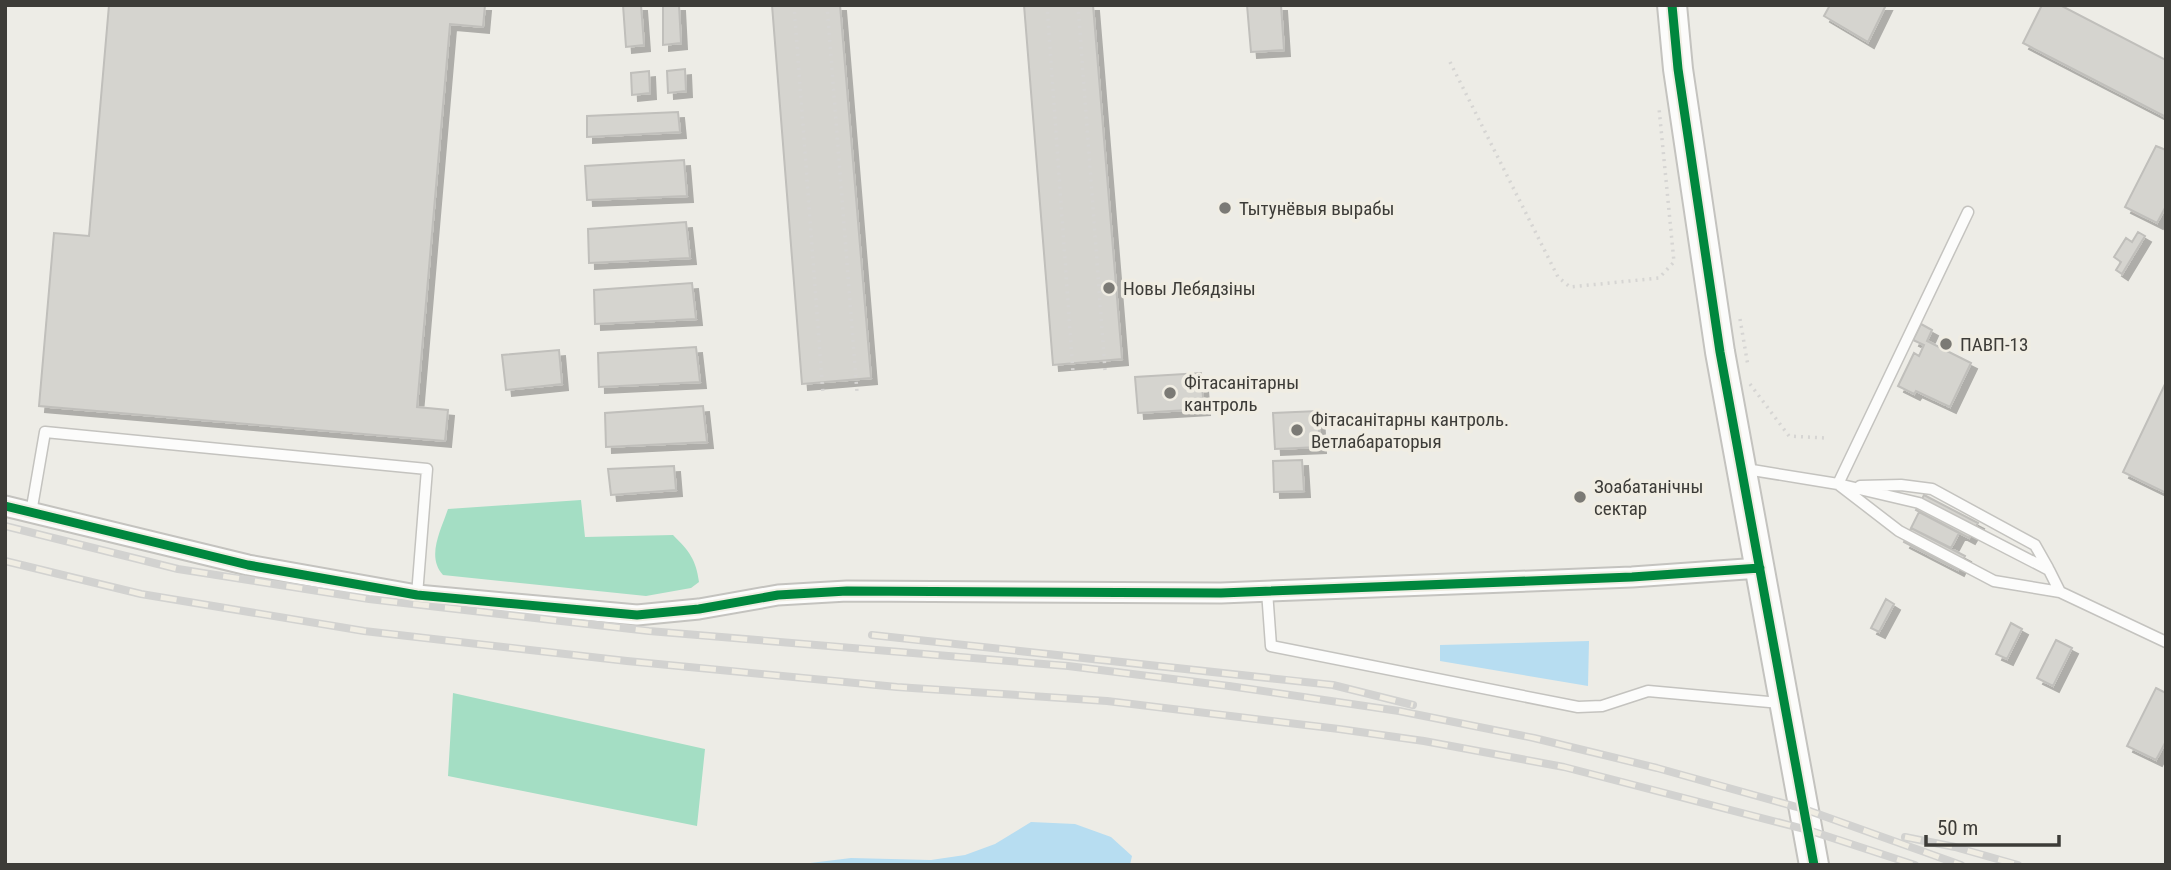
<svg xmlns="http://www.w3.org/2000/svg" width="2171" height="870" viewBox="0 0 2171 870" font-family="'Roboto Condensed',sans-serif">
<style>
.forest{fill:#a4dec4}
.water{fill:#b7ddf1}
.building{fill:#d5d4cf;stroke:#c0bfbb;stroke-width:2;filter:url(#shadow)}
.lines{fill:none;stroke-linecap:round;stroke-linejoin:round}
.lane-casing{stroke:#c4c3bf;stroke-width:13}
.street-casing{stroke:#c4c3bf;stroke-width:23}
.secondary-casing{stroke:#c4c3bf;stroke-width:32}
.path{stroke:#d6d5d3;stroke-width:3.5;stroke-dasharray:2 5;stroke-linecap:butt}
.lane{stroke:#fcfcfb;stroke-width:10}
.street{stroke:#fcfcfb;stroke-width:19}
.secondary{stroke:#fcfcfb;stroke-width:28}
.rail-casing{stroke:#d2d2d0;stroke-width:8}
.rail{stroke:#f0ede3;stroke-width:5;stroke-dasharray:16;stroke-linecap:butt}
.cycleway-casing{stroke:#f0ede3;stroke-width:13}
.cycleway{stroke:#00873e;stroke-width:9}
.poi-dot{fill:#7b7a75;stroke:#f0ede3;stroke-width:2.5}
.labels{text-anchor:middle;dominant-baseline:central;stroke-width:7;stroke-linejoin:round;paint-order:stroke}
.poi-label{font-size:19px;fill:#3d3c38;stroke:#f0ede3;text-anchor:start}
</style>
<defs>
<filter id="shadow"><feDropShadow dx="6" dy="6" stdDeviation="0" flood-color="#0004"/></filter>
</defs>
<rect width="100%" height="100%" fill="#edece6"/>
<!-- forest -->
<path class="forest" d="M581,500L585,537L673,535C689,551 696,559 699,582L691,588L646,596L443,575C426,557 441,530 448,509Z
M453,693L705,749L697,826L448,776Z"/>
<!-- water -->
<path class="water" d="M1589,641L1588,686L1440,661V645Z
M1031,822L1075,824L1111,837L1132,856L1130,865H794L851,858L931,860L965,855L995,844Z"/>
<!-- building -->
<path class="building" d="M109,5H485L483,27L450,24L417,407L448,410L445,441L39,406L54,233L89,236Z
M623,5H641L644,45L626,47Z
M663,5H679L681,43L663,45Z
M772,5H840L871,378L802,384Z
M1024,5H1093L1122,359L1053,365Z
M1247,5H1281L1284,50L1251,52Z
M1830,5H1886L1868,42L1824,16Z
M2042,5H2060L2166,60V117L2023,43Z
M685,69L686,91L668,93L667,71Z
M649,71L650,93L632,95L631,73Z
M678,112L680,132L587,137V116Z
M2156,146L2166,150V206L2157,223L2125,207Z
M684,160L687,196L587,200L585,166Z
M686,222L690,258L589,263L588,229Z
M2138,232L2145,236L2122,274L2116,270L2121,262L2114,257L2126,238L2132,242Z
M692,283L696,319L595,324L594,290Z
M1921,324L1932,330L1927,341L1971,363L1950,407L1916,391L1914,394L1898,386L1914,353L1919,356L1924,345L1913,340Z
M696,347L700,382L599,387L598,353Z
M559,350L562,384L506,390L502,355Z
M1201,373L1204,409L1138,413L1135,377Z
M2166,382V493L2123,472Z
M703,406L707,442L606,447L605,413Z
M1318,411L1320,447L1275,449L1273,413Z
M1302,460L1304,491L1274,492L1273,461Z
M674,466L676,490L611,495L608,469Z
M1924,495L1978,523L1969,538L1916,510Z
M1919,512L1959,533L1951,548L1911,528Z
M1911,528L1965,556L1958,570L1904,542Z
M1886,599L1894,604L1879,632L1871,628Z
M2011,623L2022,629L2007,659L1996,654Z
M2056,640L2072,648L2053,686L2037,678Z
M2156,688L2166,693V741L2156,760L2127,746Z"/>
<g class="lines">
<defs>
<path id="lane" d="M1968,212L1838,484L1899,531L1994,581L2060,592
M1746,469L1838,484L1919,503L2049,570L2060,592L2166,642
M1860,486L1901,485L1932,489L2035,545L2048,568
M31,513L45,432L427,469L417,595
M1267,591L1271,646L1578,707L1602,706L1648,691L1781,703"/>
<path id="street" d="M5,506L248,565L417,595L637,615L699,609L778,595L847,591L1221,593L1632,577L1760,568"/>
<path id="secondary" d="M1672,5L1678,69L1720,352L1814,865"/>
</defs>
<!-- lane casing -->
<use href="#lane" class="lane-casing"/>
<!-- street casing -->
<use href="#street" class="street-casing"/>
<!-- secondary casing -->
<use href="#secondary" class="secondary-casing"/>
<!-- path -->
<path class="path" d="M794,5L823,394
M827,5L857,392
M1047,5L1073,373
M1078,5L1105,370
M1450,62L1558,277L1570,287L1659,278L1674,262L1659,108
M1740,319L1748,366
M1750,384L1789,436L1826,438"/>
<!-- lane -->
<use href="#lane" class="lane"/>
<!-- street -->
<use href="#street" class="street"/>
<!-- secondary -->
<use href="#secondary" class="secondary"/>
<defs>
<path id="rail" d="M5,526L178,569L369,599L649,631L1068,666L1229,686L1399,711L1534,738L1657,768L1804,809L1961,865
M5,561L141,594L364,631L627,661L897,687L1107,701L1339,729L1424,741L1564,767L1808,830L1915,865
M872,635L1333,685L1413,705
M1905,837L1955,847L2018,865"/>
</defs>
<!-- rail casing -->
<use href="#rail" class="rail-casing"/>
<!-- rail -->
<use href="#rail" class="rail"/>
<defs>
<path id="cycleway" d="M1672,5L1678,69L1720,352L1814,865
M5,506L248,565L417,595L637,615L699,609L778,595L847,591L1221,593L1632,577L1760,568"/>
</defs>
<!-- cycleway casing -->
<use href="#cycleway" class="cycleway-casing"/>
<!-- cycleway -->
<use href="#cycleway" class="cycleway"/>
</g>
<!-- markers -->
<g class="poi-dot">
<circle cx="1225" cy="208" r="7"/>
<circle cx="1109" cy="288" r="7"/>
<circle cx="1946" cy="344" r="7"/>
<circle cx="1170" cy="393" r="7"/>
<circle cx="1297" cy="430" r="7"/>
<circle cx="1580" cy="497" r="7"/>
</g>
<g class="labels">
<!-- poi labels -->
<g class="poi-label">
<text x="1239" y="208">Тытунёвыя вырабы</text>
<text x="1123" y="288">Новы Лебядзіны</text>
<text x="1960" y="344">ПАВП-13</text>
<text x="1184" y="382">Фітасанітарны<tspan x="1184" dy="22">кантроль</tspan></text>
<text x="1311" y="419">Фітасанітарны кантроль.<tspan x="1311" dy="22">Ветлабараторыя</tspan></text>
<text x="1594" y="486">Зоабатанічны<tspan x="1594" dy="22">сектар</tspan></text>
</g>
</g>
<!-- border -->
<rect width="2171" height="870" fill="none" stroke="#3d3c38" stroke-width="14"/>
<!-- scale -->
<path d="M1926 835v10h133v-10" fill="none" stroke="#3d3c38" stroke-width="3.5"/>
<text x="1937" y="835" font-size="21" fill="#3d3c38" stroke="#f0ede3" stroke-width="5" paint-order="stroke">50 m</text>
</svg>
